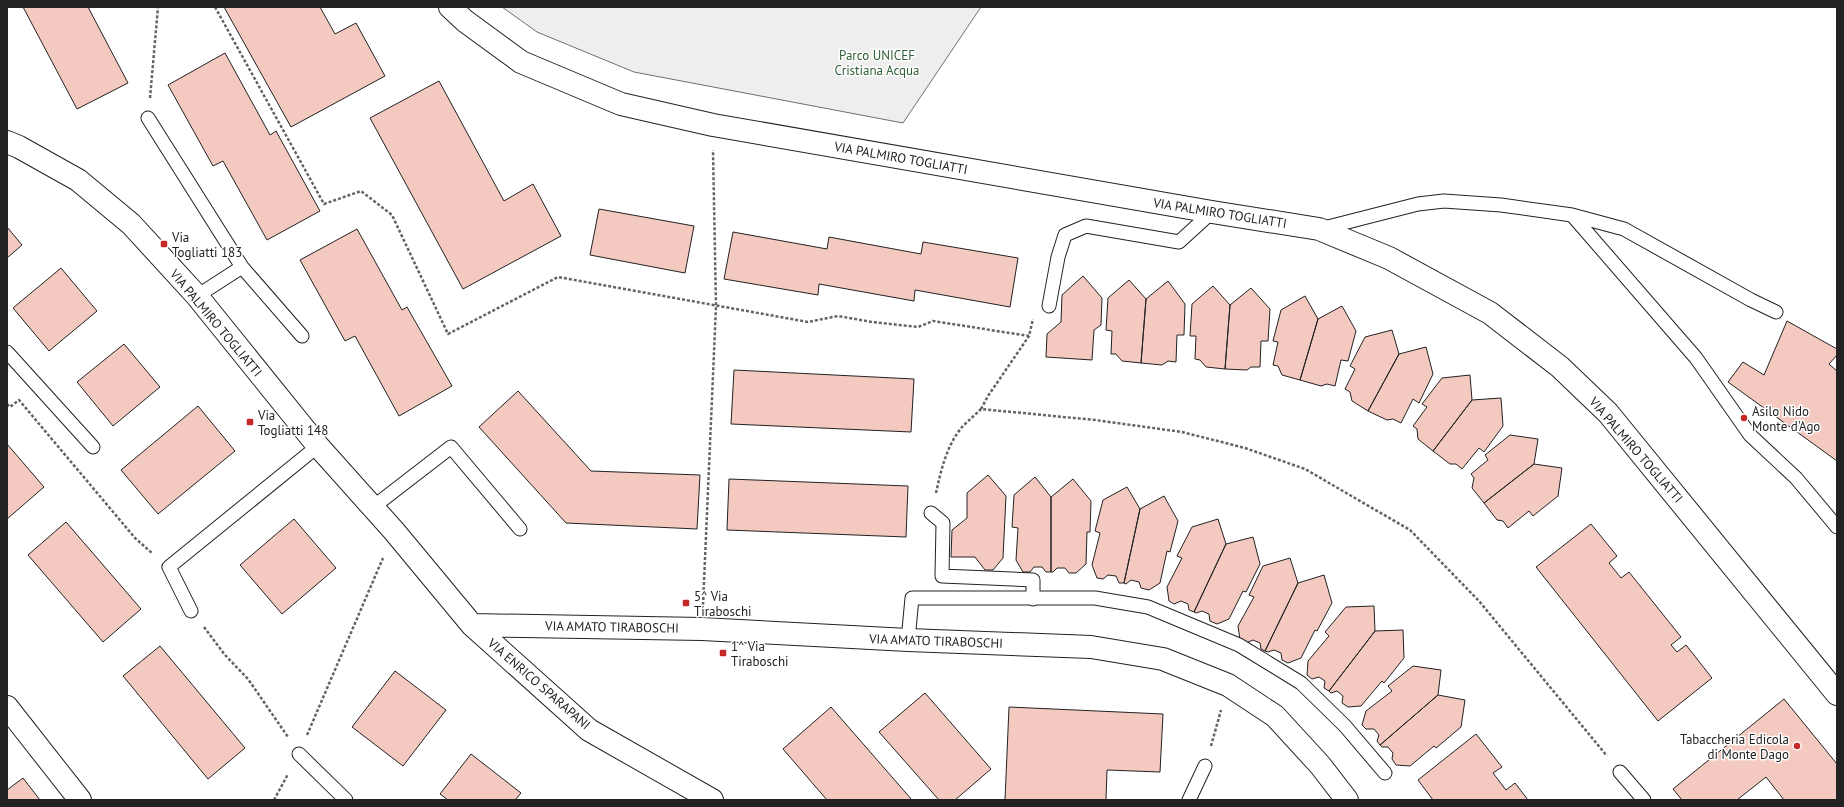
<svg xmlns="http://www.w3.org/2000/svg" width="1844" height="807" viewBox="0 0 1844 807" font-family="'PT Sans',sans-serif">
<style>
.green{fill:#eee;stroke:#6f6f6f}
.building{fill:#f3c9c0;stroke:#222}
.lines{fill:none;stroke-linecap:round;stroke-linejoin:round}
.service-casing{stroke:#222;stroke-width:15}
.minor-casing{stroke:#222;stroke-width:24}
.tertiary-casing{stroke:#222;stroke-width:24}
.path{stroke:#646464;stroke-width:2.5;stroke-dasharray:3 2;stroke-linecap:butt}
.service{stroke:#fff;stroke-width:13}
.minor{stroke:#fff;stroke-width:22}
.tertiary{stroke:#fff;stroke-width:22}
.poi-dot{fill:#c62828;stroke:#fff;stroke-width:1.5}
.labels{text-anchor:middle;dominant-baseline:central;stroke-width:3;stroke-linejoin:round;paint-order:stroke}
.park-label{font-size:13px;fill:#2f5e38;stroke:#fff}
.street-label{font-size:13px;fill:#222;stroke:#fff}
.poi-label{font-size:13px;fill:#222;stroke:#fff;text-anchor:start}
</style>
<rect width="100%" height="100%" fill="#fff"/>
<!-- green -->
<path class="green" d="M502,7H981L903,123L634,72L537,32Z"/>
<!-- building -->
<path class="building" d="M23,7H88L128,83L77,109Z
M224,7H320L335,34L356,23L385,76L291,127Z
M225,53L270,135L276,131L320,211L267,240L223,161L213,166L168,85Z
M439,81L504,201L533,184L561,236L463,289L370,118Z
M599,209L694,226L685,273L590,255Z
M7,227L22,245L7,258Z
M357,229L402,310L407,307L452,386L399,416L355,336L345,341L300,260Z
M733,232L827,249L829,237L921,254L923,242L1018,258L1010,307L915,290L914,301L819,284L818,295L724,279Z
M61,268L97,311L49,351L13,308Z
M1083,276L1102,298L1101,325L1094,330L1092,360L1046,357L1047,334L1061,322L1062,295Z
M1129,280L1146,299L1141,363L1122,361L1116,354H1111L1112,331L1106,330L1108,298Z
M1168,281L1185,304L1184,335H1177L1176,362L1168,361L1162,365L1141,363L1146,299Z
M1213,286L1230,305L1225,369L1206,367L1200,360L1195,359L1196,336H1190L1192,304Z
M1251,288L1270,309L1268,341H1261L1260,367H1251L1247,370L1225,369L1230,305Z
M1305,296L1318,319L1300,380L1282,375L1278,366L1273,365L1278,342L1273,341L1281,310Z
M1342,306L1356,331L1348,361L1341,360L1335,386L1327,384L1321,386L1300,380L1318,319Z
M1787,321L1837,349V355L1829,364L1837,371V461L1728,382L1743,362L1764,375Z
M1392,330L1399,354L1368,411L1352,401L1350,392L1345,389L1355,369L1350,366L1365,337Z
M124,344L160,387L113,426L77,382Z
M1426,347L1433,374L1419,403L1413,399L1401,423L1393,419L1387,420L1368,411L1399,354Z
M734,370L914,379L911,432L731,424Z
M1470,375L1472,400L1433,451L1418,439L1417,429L1413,426L1427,407L1422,404L1442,378Z
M518,391L591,471L700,475L697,529L566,523L479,427Z
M1501,398L1503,426L1484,452L1479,448L1462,469L1456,464H1450L1433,451L1472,400Z
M198,406L235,451L158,514L121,470Z
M1510,435L1538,439L1534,464L1484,503L1472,488L1474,478L1471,474L1488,460L1485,455Z
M7,444L44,487L7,519Z
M1534,464L1562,468L1558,496L1533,516L1529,511L1508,528L1503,521L1497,520L1484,503Z
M988,475L1006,496L1003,558L993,570H985L975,557H951L952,530L967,518V493Z
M1035,477L1051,497V572H1046L1042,567H1034L1030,572H1023L1016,560L1018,528L1012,527L1014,495Z
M729,479L908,486L906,537L727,530Z
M1073,479L1091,501L1090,532H1087L1086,564L1076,573H1069L1065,568H1057L1053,572H1051V497Z
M1127,487L1140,509L1124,583H1119L1116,576L1108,575L1103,579L1097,578L1092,565L1100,533L1095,531L1103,500Z
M1164,496L1178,521L1170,552L1167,551L1160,583L1149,590L1141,588L1139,582L1131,580L1126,584L1124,583L1140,509Z
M294,519L336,568L282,614L240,565Z
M1218,519L1226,544L1194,612L1189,610L1188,604L1181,601L1174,604L1169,601L1167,587L1182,558L1177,556L1192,527Z
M66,522L141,609L103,642L28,555Z
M1591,524L1617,556L1609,563L1621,578L1629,572L1681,637L1671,645L1677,652L1686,645L1712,678L1658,721L1536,567Z
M1253,537L1260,564L1246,592L1243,591L1229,619L1217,624L1210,621L1209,614L1202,611L1196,613L1194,612L1226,544Z
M1290,558L1298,583L1265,651L1261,649L1260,643L1253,640L1246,643L1240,640L1238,626L1254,597L1249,595L1263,566Z
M1324,575L1332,603L1317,631L1315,630L1301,658L1288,663L1282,660L1281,653L1274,650L1268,652L1265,651L1298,583Z
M1374,606L1375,631L1329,691L1324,688L1325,681L1319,677L1312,679L1307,675L1308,661L1329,636L1325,632L1346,607Z
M1403,630L1404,658L1384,683L1382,681L1361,706L1348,707L1342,703L1343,696L1337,691L1331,693L1329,691L1375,631Z
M160,646L245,748L208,779L123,676Z
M1413,666L1441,670L1438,695L1380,745L1377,741L1379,735L1374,729H1366L1362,725L1366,711L1392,691L1388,686Z
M395,671L446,710L403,766L352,727Z
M925,693L991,769L955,800H939L879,732Z
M1438,695L1465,700L1461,727L1436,748L1434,746L1410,766L1396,765L1392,759L1393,753L1388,747H1382L1380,745Z
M1784,699L1837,764V800H1784L1766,777L1737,800H1682L1673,789Z
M831,707L912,800H827L783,749Z
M1009,707L1163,714L1160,772L1107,770L1106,800H1005Z
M1476,734L1502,767L1493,773L1506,790L1515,783L1528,800H1433L1418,780Z
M471,754L521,793L515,800H448L440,794Z
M23,778L40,800H7V790Z"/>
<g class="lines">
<defs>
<path id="service" d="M148,118L242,267L302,336
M1572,215L1624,229L1751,300L1776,312
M1320,229L1418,204L1444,201L1501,205L1572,215L1696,358L1750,435L1796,478L1837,527
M197,296L242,267
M1049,306L1058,257L1065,235L1086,226L1179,242L1212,212
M7,352L93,447
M372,508L451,447L520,529
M931,513L943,523L942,576L1033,580V599
M191,611L169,567L318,446
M908,640L912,598H1095L1148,607L1239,645L1301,683L1345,726L1385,773
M299,754L346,800
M1620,772L1644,800
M1189,800L1205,766"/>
<path id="minor" d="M450,7L465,21L521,62L621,104L713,125L1212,212L1319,229L1389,258L1490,313L1560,367L1608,413L1837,694
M7,142L19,147L78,180L131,224L197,296L318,446L394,531L472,625L589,730L712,800
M472,625L702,629L908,640L1091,647L1163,659L1228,685L1275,716L1320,765L1347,800"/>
<path id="tertiary" d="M7,707L80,800"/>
</defs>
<!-- service casing -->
<use href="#service" class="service-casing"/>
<!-- minor casing -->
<use href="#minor" class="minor-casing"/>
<!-- tertiary casing -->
<use href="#tertiary" class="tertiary-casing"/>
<!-- path -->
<path class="path" d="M215,7L324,204L361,191L392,215L448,334L558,277L808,322L838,316L872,322L918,327L933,321L1029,336L1033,319
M150,98L158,7
M7,404L10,407L19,400L135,538L153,554
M981,409L988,396L1029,336
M936,493C941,470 947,444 963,426C969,420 975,415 981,409L1095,420L1182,432L1245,448L1305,469L1410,530L1479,601L1607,756
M703,605L716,306L713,150
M204,627L225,655L248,679L288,737
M307,735L383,558
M1211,746L1221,710
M274,800L288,774"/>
<!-- service -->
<use href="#service" class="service"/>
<!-- minor -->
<use href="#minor" class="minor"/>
<!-- tertiary -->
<use href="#tertiary" class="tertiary"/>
</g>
<!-- markers -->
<g class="poi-dot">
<rect x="160" y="240" width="8" height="8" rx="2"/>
<circle cx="1744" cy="418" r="4"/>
<rect x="246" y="418" width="8" height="8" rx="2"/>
<rect x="682" y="599" width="8" height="8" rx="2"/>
<rect x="719" y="649" width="8" height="8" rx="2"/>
<circle cx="1797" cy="746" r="4"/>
</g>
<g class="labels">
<!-- park labels -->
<g class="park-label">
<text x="877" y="55">Parco UNICEF<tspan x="877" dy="15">Cristiana Acqua</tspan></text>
</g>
<!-- street labels -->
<g class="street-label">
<text transform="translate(901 158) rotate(10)">VIA PALMIRO TOGLIATTI</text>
<text transform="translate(1220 213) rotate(9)">VIA PALMIRO TOGLIATTI</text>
<text transform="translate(216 323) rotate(50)">VIA PALMIRO TOGLIATTI</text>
<text transform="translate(1636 450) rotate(49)">VIA PALMIRO TOGLIATTI</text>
<text transform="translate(612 627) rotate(1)">VIA AMATO TIRABOSCHI</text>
<text transform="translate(936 641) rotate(2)">VIA AMATO TIRABOSCHI</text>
<text transform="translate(539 684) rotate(41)">VIA ENRICO SPARAPANI</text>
</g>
<!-- poi labels -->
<g class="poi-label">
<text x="172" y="237">Via<tspan x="172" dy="15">Togliatti 183</tspan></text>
<text x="1752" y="411">Asilo Nido<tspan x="1752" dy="15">Monte d'Ago</tspan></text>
<text x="258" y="415">Via<tspan x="258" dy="15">Togliatti 148</tspan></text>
<text x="694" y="596">5^ Via<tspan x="694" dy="15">Tiraboschi</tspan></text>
<text x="731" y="646">1^ Via<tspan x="731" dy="15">Tiraboschi</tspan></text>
<text x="1789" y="739" text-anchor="end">Tabaccheria Edicola<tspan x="1789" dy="15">di Monte Dago</tspan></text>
</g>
</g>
<!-- border -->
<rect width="1844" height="807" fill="none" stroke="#222222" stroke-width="16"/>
</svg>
